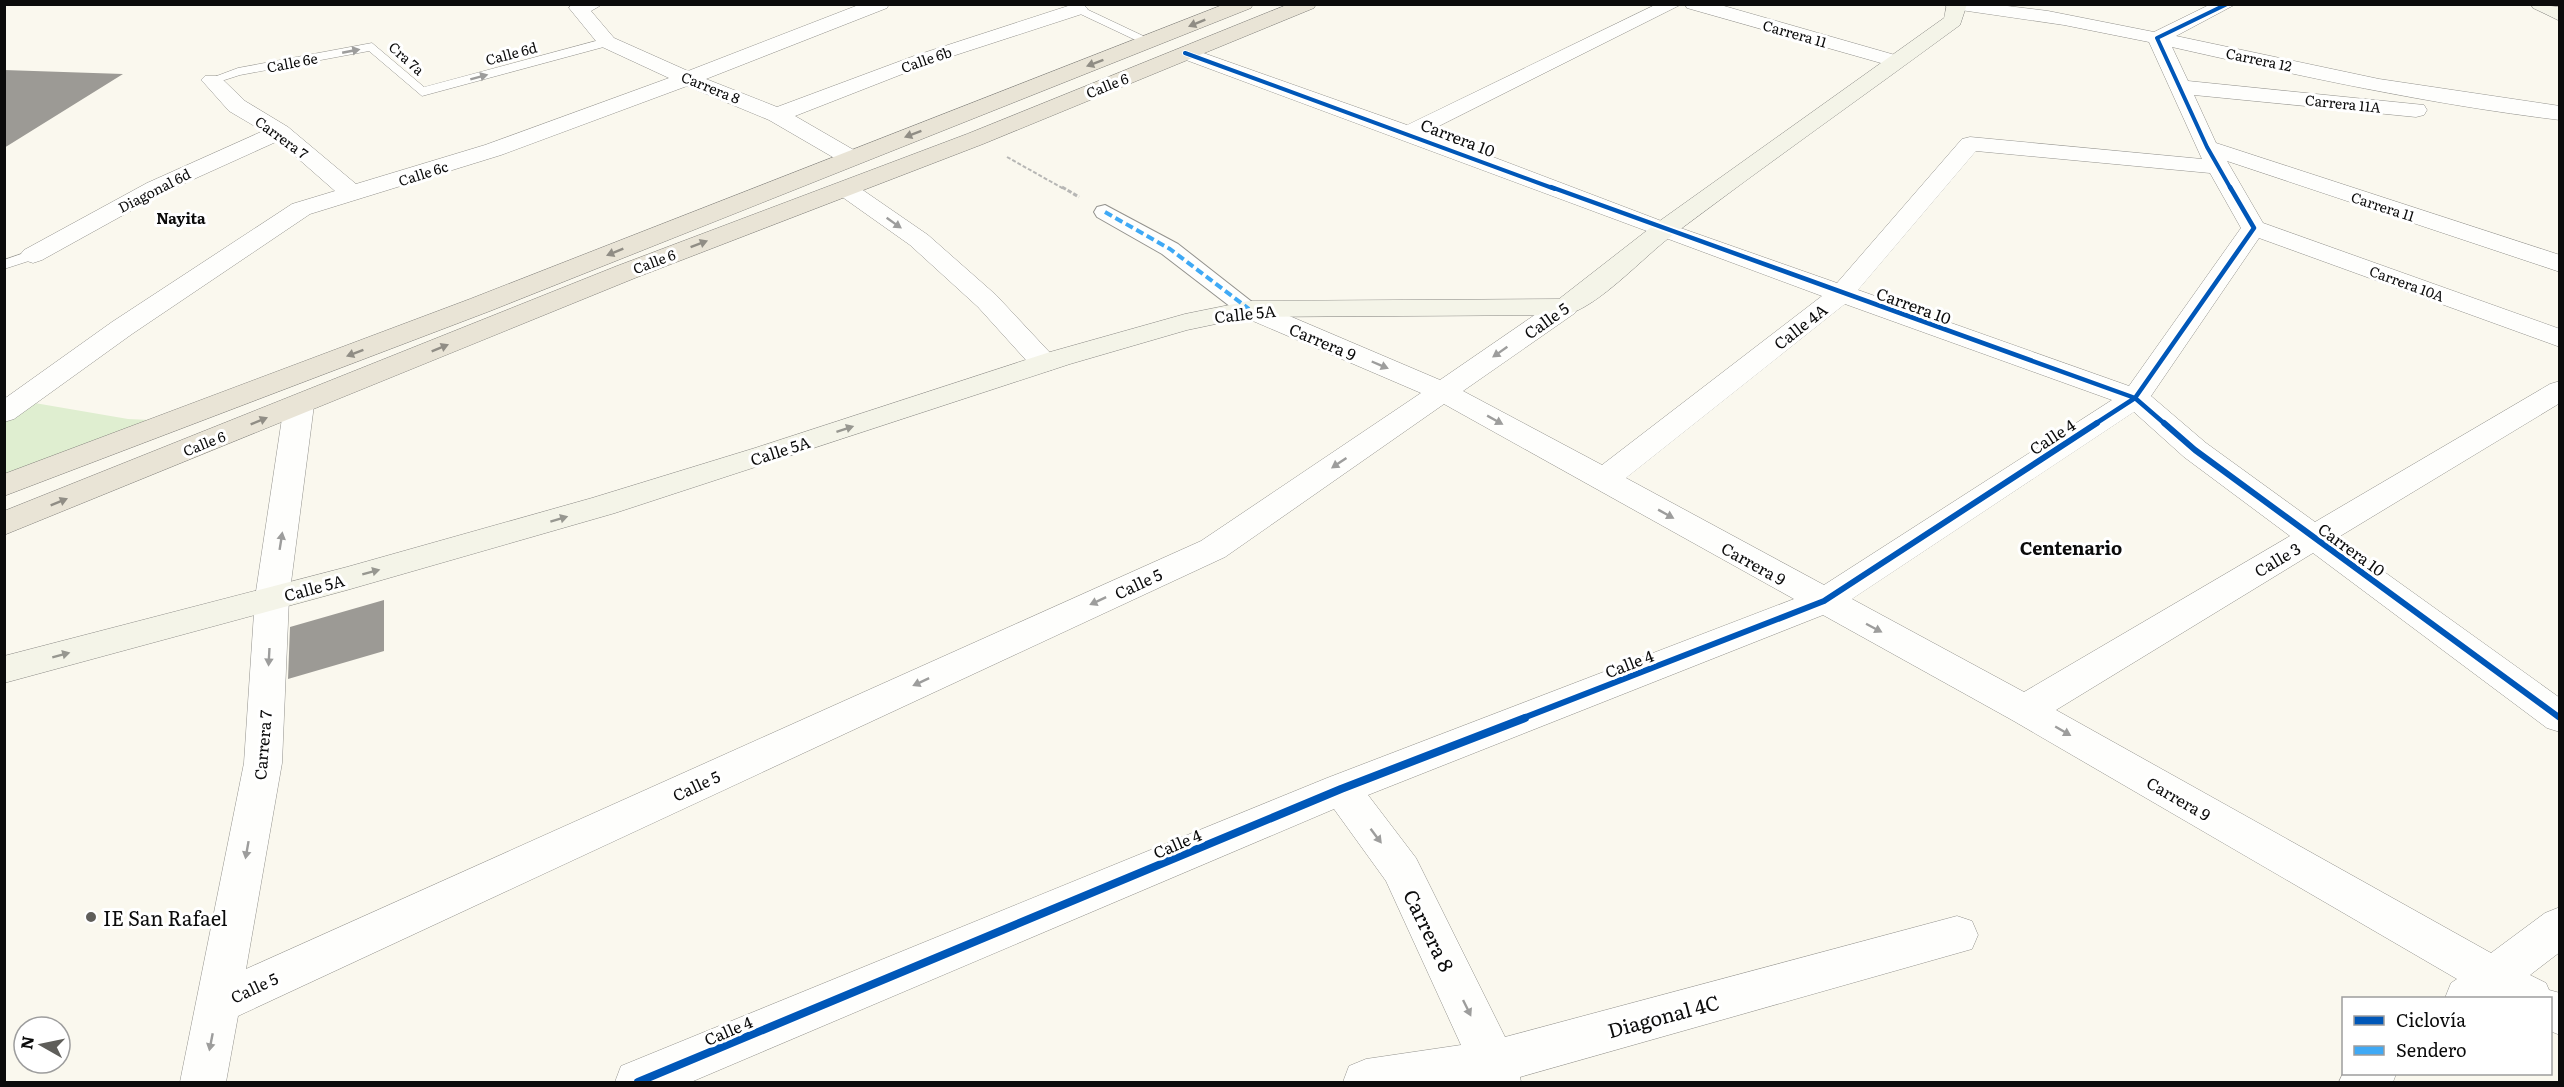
<svg xmlns="http://www.w3.org/2000/svg" width="2564" height="1087" viewBox="0 0 2564 1087" font-family="Literata,serif">
<style>
.green{fill:#dfeed0}
.building{fill:#9c9a95}
.lines{fill:none;stroke-linecap:round;stroke-linejoin:round}
.service-casing{stroke:#93928d;stroke-width:1}
.pedestrian-casing{stroke:#93928d;stroke-width:2}
.minor-casing{stroke:#93928d;stroke-width:1}
.secondary-casing{stroke:#898884;stroke-width:1}
.trunk-casing{stroke:#807f7a;stroke-width:1}
.path-far1{stroke:#b7b7b5;stroke-width:2;stroke-dasharray:4 2;stroke-linecap:butt}
.path{stroke:#b7b7b5;stroke-width:3;stroke-dasharray:4.5 2;stroke-linecap:butt}
.service{fill:#fefefc;fill-rule:evenodd}
.pedestrian{fill:#fefefc;fill-rule:evenodd}
.minor{fill:#fefefc;fill-rule:evenodd}
.secondary{fill:#f4f4e8;fill-rule:evenodd}
.trunk{fill:#e9e4d6;fill-rule:evenodd}
.quiet{stroke:#3fa9f5;stroke-width:4;stroke-dasharray:8 4;stroke-linecap:butt}
.cycleway-far3-casing{stroke:#fff;stroke-width:6}
.cycleway-far2-casing{stroke:#fff;stroke-width:8}
.cycleway-far1-casing{stroke:#fff;stroke-width:10}
.cycleway-casing{stroke:#fff;stroke-width:11}
.cycleway-far3{stroke:#0057b8;stroke-width:4}
.cycleway-far2{stroke:#0057b8;stroke-width:4.5}
.cycleway-far1{stroke:#0057b8;stroke-width:6}
.cycleway{stroke:#0057b8;stroke-width:8}
.oneway{fill:#908d85}
.oneway2{fill:#9d9d9c}
.oneway3{fill:#979790}
.poi-dot{fill:#5f5e5a;stroke:#fff;stroke-width:2}
.labels{text-anchor:middle;dominant-baseline:central;stroke-width:6;stroke-linejoin:round;paint-order:stroke}
.far-street-label{font-size:14px;fill:#0b0b0b;stroke:#fff}
.far-neighbourhood-label{font-size:15px;font-weight:bold;fill:#0b0b0b;stroke:#fff}
.street-label{font-size:16px;fill:#0b0b0b;stroke:#fff}
.neighbourhood-label{font-size:18px;font-weight:bold;fill:#0b0b0b;stroke:#fff}
.near-poi-label{font-size:20px;fill:#0b0b0b;stroke:#fff;text-anchor:start}
.near-street-label{font-size:20px;fill:#0b0b0b;stroke:#fff}
</style>
<rect width="100%" height="100%" fill="#faf8ee"/>
<!-- green -->
<path class="green" d="M23,401L128,419L174,421L5,486V413Z"/>
<!-- building -->
<path class="building" d="M4,70L123,74L4,148Z
M384,600V651L288,679L290,627Z"/>
<g class="lines">
<defs>
<path id="service" d="M1074,7H1082L1156,42L1146,45L1074,11Z
M607,38L611,39V45L422,96L369,51L240,75L212,84L206,80L238,68L372,43L424,87Z
M33,250L38,252L41,255L38,258L4,269V260Z"/>
<path id="pedestrian" d="M1105,205L1178,244L1261,309L1258,314L1249,316L1240,314L1162,254L1097,217L1094,212L1097,207Z"/>
<path id="minor" d="M572,4H603L591,11L614,38L688,71L861,4H889L887,8L706,79L777,107L914,56L1071,5L1083,4L1088,9L1085,13L928,64L795,116L859,153L863,158L859,163H843L769,120L687,86L501,155L310,214L132,334L14,419L4,422V399L112,322L292,204L335,191L278,141L163,193L42,260L33,263L24,260L20,255L24,250L147,183L263,131L229,111L205,84L201,80L205,76H219L245,101L288,127L356,184L485,145L669,78L600,46L569,8Z
M1657,4H1682L1427,132L1672,225L1837,283L1962,139L1970,137L2202,159L2149,42L2064,25L1947,8L1945,4H1991L2048,11L2154,32L2211,4H2236L2176,36L2379,79L2560,106V120C2428,104 2300,76 2172,47L2188,81L2424,105L2427,110L2424,115L2416,117L2194,95L2216,143L2560,255V272L2227,161L2263,223L2560,329V347L2259,238L2151,396L2206,443L2315,522L2550,384L2560,381V403L2337,538L2560,698V732L2547,728L2313,553L2056,710L2491,953L2545,913L2560,907V952L2530,975L2546,983L2549,990L2560,993V1035L2550,1031V998H2445L2451,983L2457,979L2012,720L1823,615L1368,795L1416,858L1505,1037L1957,916L1972,921L1978,935L1972,949L1520,1077L1521,1082H1343L1349,1066L1366,1059L1461,1045L1386,881L1334,809L691,1082H615L621,1066L1327,778L1794,599L1444,404L1225,557L238,1016L226,1082H180L244,763L255,598L284,405L289,399L299,396L309,399L314,405L289,598L282,763L246,969L1201,541L1421,393L1239,315L1235,309L1239,303L1249,301L1259,303L1440,380L1555,301L1565,299L1575,301L1578,307L1575,313L1463,391L1602,465L1822,296L1178,57L1175,53L1178,49H1192L1407,125ZM1976,151L2210,173L2241,228L2129,386L1858,290ZM1845,304L2112,400L1824,585L1626,478ZM2134,412L2184,457L2290,536L2024,692L1852,599Z
M1685,4H1717L1902,57L1905,61L1902,65H1888L1687,8Z
M846,182L854,184L928,235L996,295L1054,357L1058,363L1054,369L1044,372L1034,369L978,307L910,245L838,194L834,189L838,184Z
M2344,1071V1074H2396L2393,1082H2339Z"/>
<path id="secondary" d="M1947,4H1967L1960,25C1865,95 1768,163 1674,234C1644,256 1599,307 1565,315L1249,317L1187,330L1070,364L615,513L347,590L4,683V656L347,567L592,498L755,448L1050,352L1185,314L1249,301L1559,299L1654,225L1944,18Z
M2531,4L2560,7V21L2533,8Z"/>
<path id="trunk" d="M1225,4H1253L1251,8L490,311L4,496V474L470,299Z
M1289,4H1316L1314,8L983,144L635,278L4,535V511L617,266L967,134Z"/>
</defs>
<!-- service casing -->
<use href="#service" class="service-casing"/>
<!-- pedestrian casing -->
<use href="#pedestrian" class="pedestrian-casing"/>
<!-- minor casing -->
<use href="#minor" class="minor-casing"/>
<!-- secondary casing -->
<use href="#secondary" class="secondary-casing"/>
<!-- trunk casing -->
<use href="#trunk" class="trunk-casing"/>
<!-- path-far1 -->
<path class="path-far1" d="M1007,157L1064,189"/>
<!-- path -->
<path class="path" d="M1062,187L1079,197"/>
<!-- service -->
<use href="#service" class="service"/>
<!-- pedestrian -->
<use href="#pedestrian" class="pedestrian"/>
<!-- minor -->
<use href="#minor" class="minor"/>
<!-- secondary -->
<use href="#secondary" class="secondary"/>
<!-- trunk -->
<use href="#trunk" class="trunk"/>
<!-- quiet -->
<path class="quiet" d="M1105,212L1170,249L1249,309"/>
<defs>
<path id="cycleway-far3" d="M2227,4L2157,38L2207,147L2231,189
M1185,53L1555,189"/>
<path id="cycleway-far2" d="M1551,187L2135,398L2165,424
M2095,424L2135,398L2254,228L2230,187"/>
<path id="cycleway-far1" d="M2164,423L2195,450L2560,718
M1521,719L1824,601L2097,423"/>
<path id="cycleway" d="M638,1082L1341,789L1525,718"/>
</defs>
<!-- cycleway-far3 casing -->
<use href="#cycleway-far3" class="cycleway-far3-casing"/>
<!-- cycleway-far2 casing -->
<use href="#cycleway-far2" class="cycleway-far2-casing"/>
<!-- cycleway-far1 casing -->
<use href="#cycleway-far1" class="cycleway-far1-casing"/>
<!-- cycleway casing -->
<use href="#cycleway" class="cycleway-casing"/>
<!-- cycleway-far3 -->
<use href="#cycleway-far3" class="cycleway-far3"/>
<!-- cycleway-far2 -->
<use href="#cycleway-far2" class="cycleway-far2"/>
<!-- cycleway-far1 -->
<use href="#cycleway-far1" class="cycleway-far1"/>
<!-- cycleway -->
<use href="#cycleway" class="cycleway"/>
</g>
<!-- one-way arrows -->
<defs><path id="oneway-solid" d="M-6-.8H1V-3.2L6.5 0L1 3.2V.8H-6Z" transform="scale(1.5)"/></defs>
<g class="oneway">
<use href="#oneway-solid" transform="translate(1197 23) rotate(158)"/>
<use href="#oneway-solid" transform="translate(1095 63) rotate(159)"/>
<use href="#oneway-solid" transform="translate(913 134) rotate(159)"/>
<use href="#oneway-solid" transform="translate(699 244) rotate(-21)"/>
<use href="#oneway-solid" transform="translate(615 252) rotate(158)"/>
<use href="#oneway-solid" transform="translate(440 348) rotate(-22)"/>
<use href="#oneway-solid" transform="translate(355 353) rotate(159)"/>
<use href="#oneway-solid" transform="translate(259 421) rotate(-22)"/>
<use href="#oneway-solid" transform="translate(59 502) rotate(-22)"/>
</g>
<g class="oneway2">
<use href="#oneway-solid" transform="translate(351 51) rotate(-11)"/>
<use href="#oneway-solid" transform="translate(479 77) rotate(-15)"/>
<use href="#oneway-solid" transform="translate(894 223) rotate(35)"/>
<use href="#oneway-solid" transform="translate(1500 352) rotate(145)"/>
<use href="#oneway-solid" transform="translate(1380 365) rotate(23)"/>
<use href="#oneway-solid" transform="translate(1495 420) rotate(29)"/>
<use href="#oneway-solid" transform="translate(1339 463) rotate(146)"/>
<use href="#oneway-solid" transform="translate(1666 514) rotate(29)"/>
<use href="#oneway-solid" transform="translate(281 541) rotate(-81)"/>
<use href="#oneway-solid" transform="translate(1098 601) rotate(155)"/>
<use href="#oneway-solid" transform="translate(1874 628) rotate(28)"/>
<use href="#oneway-solid" transform="translate(269 657) rotate(93)"/>
<use href="#oneway-solid" transform="translate(921 682) rotate(155)"/>
<use href="#oneway-solid" transform="translate(2063 731) rotate(30)"/>
<use href="#oneway-solid" transform="translate(1376 836) rotate(53)"/>
<use href="#oneway-solid" transform="translate(247 850) rotate(100)"/>
<use href="#oneway-solid" transform="translate(1467 1008) rotate(64)"/>
<use href="#oneway-solid" transform="translate(211 1042) rotate(101)"/>
</g>
<g class="oneway3">
<use href="#oneway-solid" transform="translate(845 429) rotate(-18)"/>
<use href="#oneway-solid" transform="translate(559 519) rotate(-17)"/>
<use href="#oneway-solid" transform="translate(371 572) rotate(-15)"/>
<use href="#oneway-solid" transform="translate(61 655) rotate(-15)"/>
</g>
<!-- markers -->
<circle class="poi-dot" cx="91" cy="917" r="6"/>
<g class="labels">
<!-- far-street labels -->
<g class="far-street-label">
<text transform="translate(1795 33) rotate(16)">Carrera 11</text>
<text transform="translate(511 53) rotate(-15)">Calle 6d</text>
<text transform="translate(407 58) rotate(42)">Cra 7a</text>
<text transform="translate(926 59) rotate(-19)">Calle 6b</text>
<text transform="translate(2259 59) rotate(12)">Carrera 12</text>
<text transform="translate(292 62) rotate(-11)">Calle 6e</text>
<text transform="translate(1107 85) rotate(-22)">Calle 6</text>
<text transform="translate(711 87) rotate(22)">Carrera 8</text>
<text transform="translate(2343 103) rotate(6)">Carrera 11A</text>
<text transform="translate(282 137) rotate(36)">Carrera 7</text>
<text transform="translate(423 173) rotate(-18)">Calle 6c</text>
<text transform="translate(154 190) rotate(-27)">Diagonal 6d</text>
<text transform="translate(2383 206) rotate(18)">Carrera 11</text>
<text transform="translate(654 261) rotate(-21)">Calle 6</text>
<text transform="translate(2407 283) rotate(20)">Carrera 10A</text>
<text transform="translate(204 443) rotate(-22)">Calle 6</text>
</g>
<!-- far-neighbourhood labels -->
<g class="far-neighbourhood-label">
<text x="181" y="217">Nayita</text>
</g>
<!-- street labels -->
<g class="street-label">
<text transform="translate(1458 137) rotate(21)">Carrera 10</text>
<text transform="translate(1914 305) rotate(20)">Carrera 10</text>
<text transform="translate(1245 313) rotate(-6)">Calle 5A</text>
<text transform="translate(1546 320) rotate(-35)">Calle 5</text>
<text transform="translate(1800 326) rotate(-38)">Calle 4A</text>
<text transform="translate(1323 341) rotate(23)">Carrera 9</text>
<text transform="translate(2052 436) rotate(-33)">Calle 4</text>
<text transform="translate(780 450) rotate(-18)">Calle 5A</text>
<text transform="translate(2352 549) rotate(36)">Carrera 10</text>
<text transform="translate(2277 559) rotate(-31)">Calle 3</text>
<text transform="translate(1754 563) rotate(29)">Carrera 9</text>
<text transform="translate(1138 583) rotate(-25)">Calle 5</text>
<text transform="translate(314 587) rotate(-15)">Calle 5A</text>
<text transform="translate(1629 663) rotate(-21)">Calle 4</text>
<text transform="translate(262 745) rotate(-85)">Carrera 7</text>
<text transform="translate(696 785) rotate(-25)">Calle 5</text>
<text transform="translate(2179 798) rotate(30)">Carrera 9</text>
<text transform="translate(1177 843) rotate(-23)">Calle 4</text>
<text transform="translate(254 987) rotate(-25)">Calle 5</text>
<text transform="translate(728 1030) rotate(-23)">Calle 4</text>
</g>
<!-- neighbourhood labels -->
<g class="neighbourhood-label">
<text x="2071" y="547">Centenario</text>
</g>
<!-- near-poi labels -->
<g class="near-poi-label">
<text x="103" y="917">IE San Rafael</text>
</g>
<!-- near-street labels -->
<g class="near-street-label">
<text transform="translate(1430 930) rotate(64)">Carrera 8</text>
<text transform="translate(1663 1015) rotate(-15)">Diagonal 4C</text>
</g>
</g>
<!-- border -->
<rect width="2564" height="1087" fill="none" stroke="#0b0b0b" stroke-width="12"/>
<!-- legend -->
<rect x="2342" y="997" width="210" height="78" fill="#ffffff" stroke="#9d9d9d" stroke-width="1.5"/>
<rect x="2354" y="1016" width="30" height="9" fill="#0057b8" stroke="#9d9d9d" stroke-width="1.5"/>
<text x="2396" y="1027" font-size="18" fill="#0b0b0b">Ciclovía</text>
<rect x="2354" y="1046" width="30" height="9" fill="#3fa9f5" stroke="#9d9d9d" stroke-width="1.5"/>
<text x="2396" y="1057" font-size="18" fill="#0b0b0b">Sendero</text>
<!-- north arrow -->
<g transform="translate(42 1045) rotate(279)"><circle r="28" fill="#ffffff" stroke="#9d9d9d" stroke-width="1.5"/>
<path d="M0-4.5L10 22L0 15L-10 22Z" fill="#5f5e5a"/>
<text y="-9" font-size="16" font-weight="bold" text-anchor="middle" fill="#0b0b0b">N</text>
</g>
</svg>
